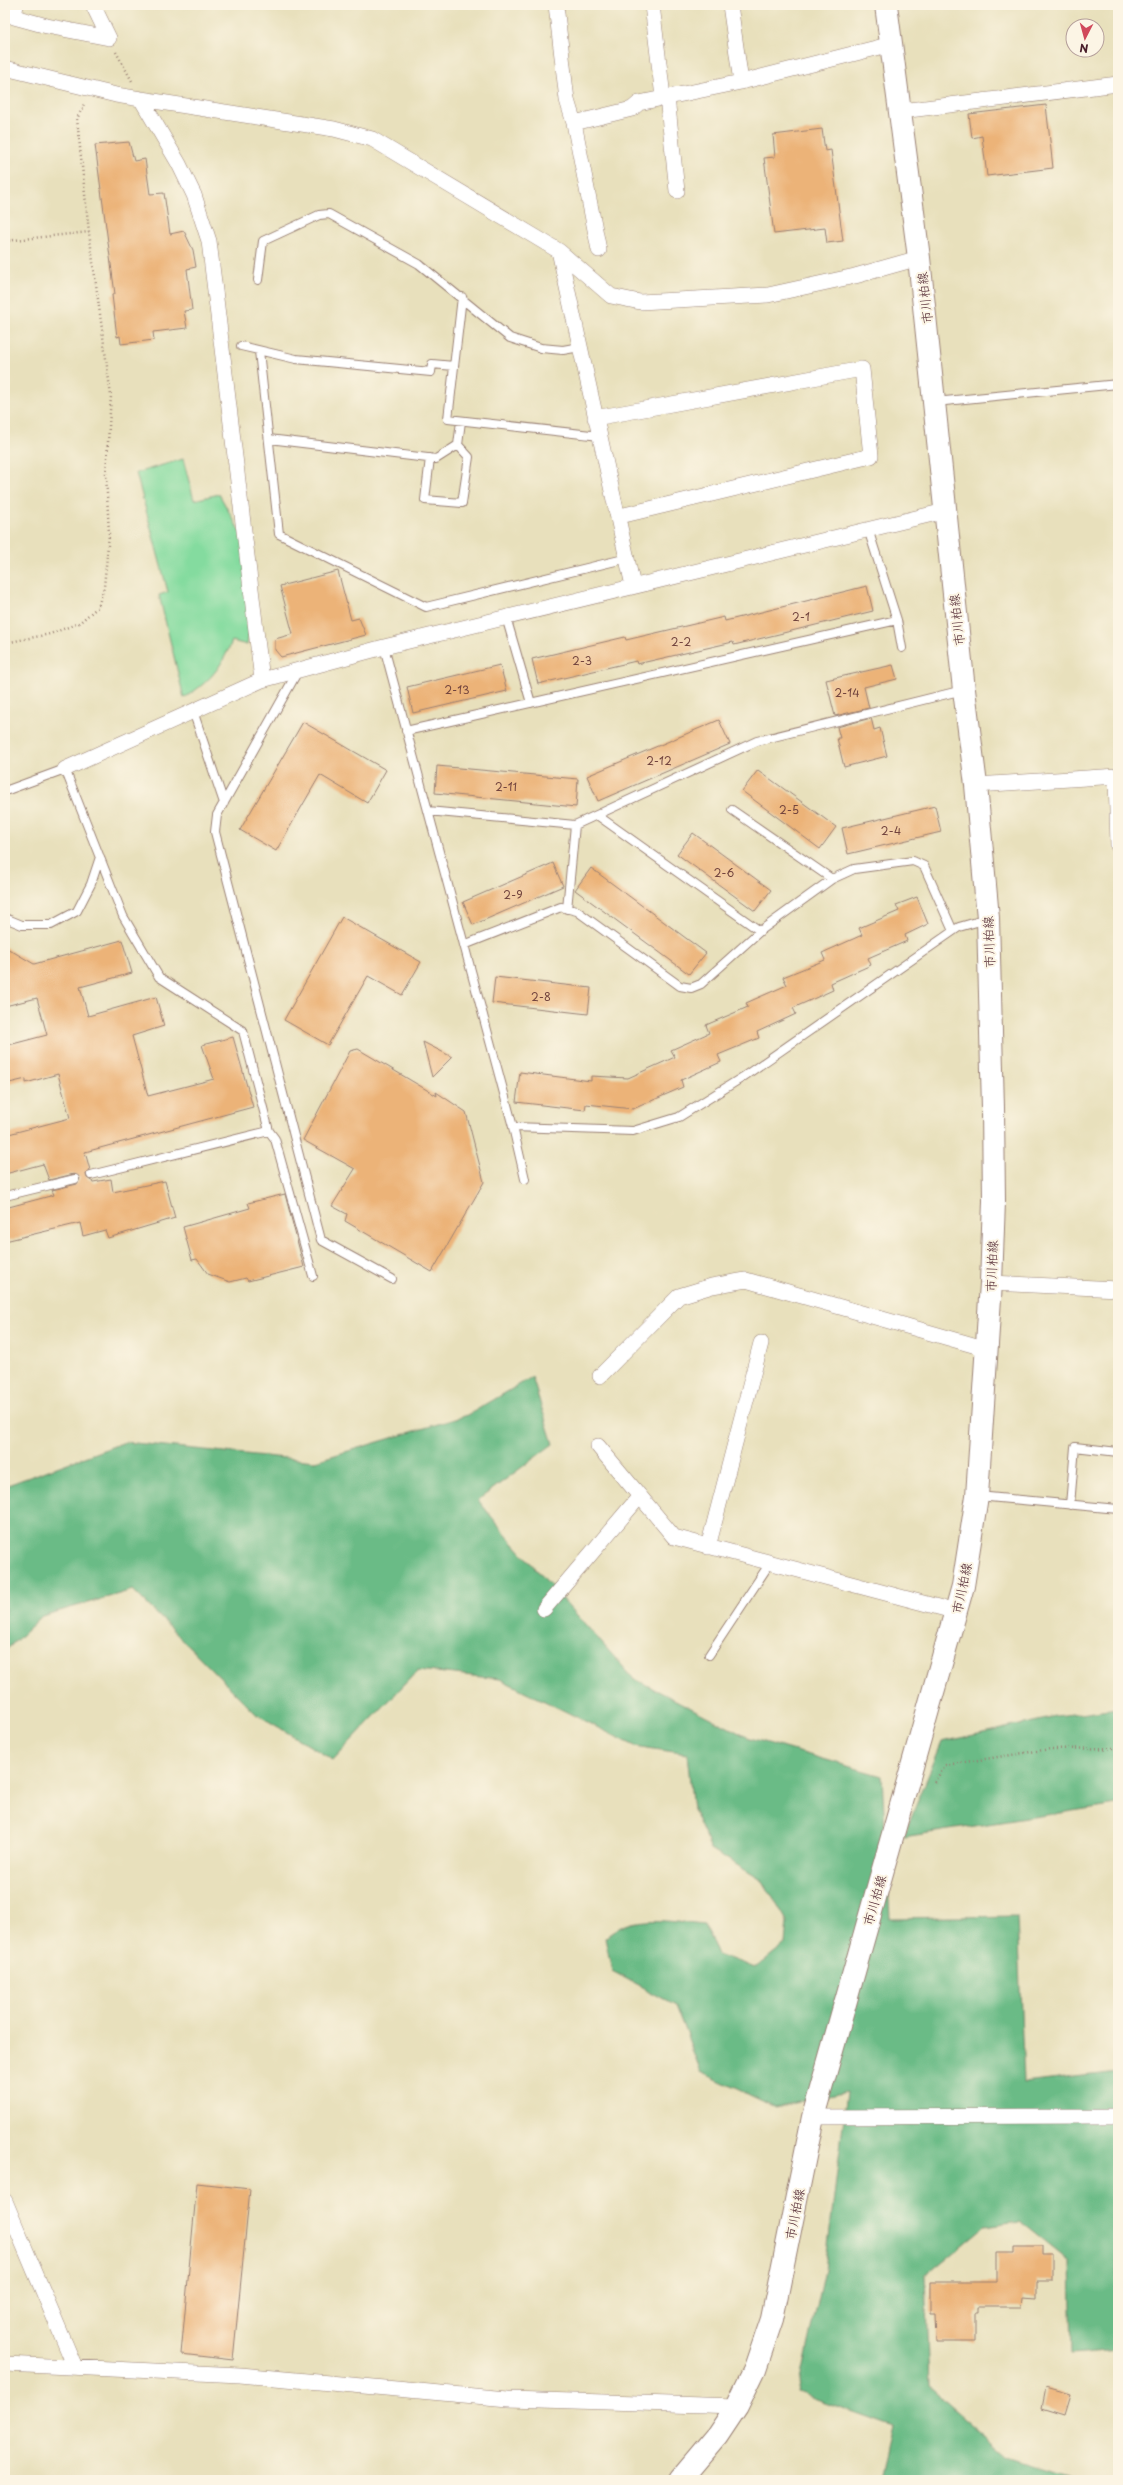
<svg xmlns="http://www.w3.org/2000/svg" width="1123" height="2485" viewBox="0 0 1123 2485" font-family="'Playpen Sans','Klee One',sans-serif">
<style>
.green{fill:#84db9f;stroke:#677d65}
.forest{fill:#6bbb86;stroke:#5a6d58}
.building{fill:#ecb378}
.lines{fill:none;stroke-linecap:round;stroke-linejoin:round}
.lane-casing{stroke:#998074;stroke-width:10}
.street-casing{stroke:#998074;stroke-width:16}
.primary-casing{stroke:#998074;stroke-width:24}
.path{stroke:#998074;stroke-width:2.5;stroke-dasharray:1 3;stroke-linecap:butt}
.lane{stroke:#fff;stroke-width:8}
.street{stroke:#fff;stroke-width:15}
.primary{stroke:#fff;stroke-width:22}
.labels{text-anchor:middle;dominant-baseline:central;stroke-width:4;stroke-linejoin:round;paint-order:stroke}
.number-label{font-size:11px;fill:#72443e}
.street-label{font-size:13px;fill:#4a1f2b;stroke:#fcf5e5}
</style>
<rect width="100%" height="100%" fill="#fcf5e5"/>
<filter id="ink" filterUnits="userSpaceOnUse"><feTurbulence type="fractalNoise" baseFrequency=".025" numOctaves="2"/><feDisplacementMap in="SourceGraphic" scale="8" xChannelSelector="R" yChannelSelector="G"/><feConvolveMatrix kernelMatrix="1 2 1 2 8 2 1 2 1" color-interpolation-filters="sRGB"/></filter>
<filter id="wash" filterUnits="userSpaceOnUse"><feTurbulence type="fractalNoise" baseFrequency=".012" numOctaves="4" result="noise"/><feDisplacementMap in="SourceGraphic" scale="16" xChannelSelector="R" yChannelSelector="G"/><feGaussianBlur stdDeviation="0.9" result="paint"/><feColorMatrix in="noise" values="0 0 0 0 0 0 0 0 0 0 0 0 0 0 0 0 0 1.4 0 .05"/><feComposite in="paint" operator="in"/></filter>
<g filter="url(#wash)">
<rect width="100%" height="100%" fill="#e8e0bc"/>
<!-- green -->
<path class="green" d="M183,459L194,500L219,494L244,539L251,619L247,645L232,641C220,670 210,681 184,698L159,595L168,592L136,473Z"/>
<!-- forest -->
<path class="forest" d="M532,1377L553,1444L478,1500L512,1542L633,1678L747,1737L882,1776L890,1918L1017,1916L1024,2083L1117,2072L1118,2350L1072,2354L1070,2262L1019,2221L985,2226L925,2276L929,2387L1010,2457L1082,2480H880L893,2427L798,2393L825,2269L847,2092L775,2107L701,2072L675,2005L612,1971L605,1938C632,1912 670,1922 704,1925L718,1954L755,1968L785,1944L787,1922L763,1881L711,1849L693,1809L687,1754L635,1746L500,1679L418,1670L333,1760L255,1713L133,1590L42,1616L5,1651V1486L125,1442L315,1461L468,1415Z
M1118,1709V1804L903,1837L942,1742L1056,1717Z"/>
<g id="blocks">
<!-- building -->
<path class="building" d="M1046,105L1053,168L987,176L982,136L972,138L969,114Z
M822,129L825,151L831,150L843,241L827,243L825,228L774,234L764,158L775,157L773,135Z
M129,142L134,161L145,159L150,194L164,193L170,234L184,231L193,250L196,267L187,269L192,310L184,311L187,328L153,332L154,340L121,344L120,336L117,337L112,295L115,294L95,145Z
M338,571L351,620L359,618L366,635L281,657L275,650V639L293,634L280,586Z
M867,586L873,611L734,645L733,642L637,664L636,661L538,684L532,659L625,637L626,640L724,617L725,621Z
M500,665L507,691L413,713L407,687Z
M893,665L897,679L864,687L869,708L835,716L826,680Z
M871,718L874,730L880,728L887,756L844,767L837,738H840L837,727Z
M719,720L730,744L598,801L587,776Z
M303,722L386,770L367,803L320,775L276,851L240,830Z
M437,766L578,779L576,807L435,793Z
M758,770L836,827L820,849L742,791Z
M935,806L941,832L848,854L842,828Z
M693,833L771,890L755,911L677,854Z
M553,863L563,886L473,925L463,902Z
M591,868L706,953L689,974L575,890Z
M917,897L928,924L905,935L907,941L868,958L871,965L831,983L833,990L793,1008L796,1014L757,1032L759,1038L718,1055L721,1062L681,1080L683,1087L633,1109L586,1104L585,1110L516,1102L520,1072L591,1081V1076L628,1078L675,1057L671,1050L709,1033L706,1025L748,1007L746,1003L787,985L783,977L825,960L822,953L862,935L859,928L899,911L896,905Z
M342,917L421,962L402,995L368,976L328,1045L284,1020Z
M122,940L132,973L80,987L88,1016L156,997L164,1026L132,1036L148,1096L214,1079L202,1045L233,1037L253,1107L85,1152L90,1170L86,1173L87,1178L93,1182L111,1179L113,1192L165,1181L175,1218L108,1238L105,1230L83,1236L80,1223L5,1241V1208L54,1195L52,1190L77,1184L80,1178L74,1174L49,1180L43,1164L5,1174V1135L70,1118L58,1074L26,1083V1079L5,1084V1046L47,1035L37,998L5,1006V947L34,964Z
M495,977L591,988L588,1014L492,1003Z
M423,1042L452,1057L432,1077Z
M358,1049L437,1096L436,1092L466,1112L484,1182L432,1272L345,1221L347,1214L332,1206L355,1169L303,1140L350,1051Z
M285,1194L304,1267L248,1281L246,1278L230,1282L208,1274L197,1259L192,1260L183,1227L250,1208L248,1203Z
M197,2183L250,2189L233,2360L181,2354Z
M1014,2246H1042V2255H1053V2281H1037V2297L1023,2296L1022,2307H978V2313H975V2342H936L935,2313H930V2282H997V2252H1014Z
M1046,2388L1071,2395L1065,2415L1042,2408Z"/>
</g>
</g>
<g filter="url(#ink)">
<use href="#blocks" fill-opacity="0" stroke="#998074" stroke-width="1"/>
<g class="lines">
<defs>
<path id="lane" d="M258,280L263,241L319,215L329,214L419,264L510,338L541,348L563,350L580,347
M462,297L448,419L600,436
M241,346L296,359L431,372L432,364L454,366
M259,351L279,534L426,607L628,558
M935,402L1118,384
M269,439L436,459L458,445L461,421
M430,458L425,500L462,503L469,457L458,445
M868,529L897,620L902,648
M506,617L531,703
M384,647L513,1127L633,1131L679,1117L743,1077L959,927L987,919
M298,671L217,815L215,832L321,1240L392,1279
M193,711L224,803
M406,731L897,620
M5,791L65,769L123,916L159,977L243,1031L269,1131L91,1175
M732,810L832,879
M428,811L575,825L757,741L963,690
M597,815L760,931
M567,909L575,825
M5,918L22,925H51L77,911L91,884L100,857
M464,945L561,907L577,911L680,986L691,988L701,984L760,931L832,879L854,869L913,861L924,866L953,931
M513,1127L525,1179
M269,1131L275,1139L313,1276
M5,1196L75,1179
M978,1496L1118,1509
M1070,1505L1075,1447L1118,1452
M709,1655L770,1563"/>
<path id="street" d="M16,5L14,17L47,26L109,38
M93,5L109,38
M556,5L567,100L574,123L599,250
M652,5L663,97
M730,5L741,82
M5,68L116,95L141,99L179,164L194,195L209,241L262,680
M667,97L677,191
M141,99L334,129L372,139L559,251L633,586
M901,111L1118,84
M574,123L632,109L639,103L741,82L892,44
M559,251L611,296L640,302L768,295L855,276L919,258
M595,418L862,369L871,456L620,516
M65,769L262,680L384,647L945,511
M1116,776L1118,846
M976,785L1118,776
M991,1283L1118,1289
M600,1376L679,1296L712,1286L746,1280L987,1349
M598,1446L674,1537L957,1612
M708,1547L761,1343
M544,1609L640,1496
M813,2117L1118,2116
M5,2201L75,2367
M5,2364L240,2375L508,2399L737,2406"/>
<path id="primary" d="M680,2480L717,2436L737,2406L755,2369L772,2319L813,2117L963,1586L977,1496L991,1283L994,1201L993,1108L988,918L976,785L964,690L919,258L886,5"/>
</defs>
<!-- lane casing -->
<use href="#lane" class="lane-casing"/>
<!-- street casing -->
<use href="#street" class="street-casing"/>
<!-- primary casing -->
<use href="#primary" class="primary-casing"/>
<!-- path -->
<path class="path" d="M116,52L132,81
M5,241L89,232
M5,643L50,634L79,623L98,607L104,587L109,534L106,473L111,396L89,232L77,119L84,104
M934,1782L946,1765L1050,1749L1118,1748"/>
<!-- lane -->
<use href="#lane" class="lane"/>
<!-- street -->
<use href="#street" class="street"/>
<!-- primary -->
<use href="#primary" class="primary"/>
</g>
</g>
<g class="labels">
<!-- number labels -->
<g class="number-label">
<text x="801" y="616">2-1</text>
<text x="681" y="641">2-2</text>
<text x="582" y="660">2-3</text>
<text x="457" y="689">2-13</text>
<text x="847" y="692">2-14</text>
<text x="659" y="760">2-12</text>
<text x="506" y="786">2-11</text>
<text x="789" y="809">2-5</text>
<text x="891" y="830">2-4</text>
<text x="724" y="872">2-6</text>
<text x="513" y="894">2-9</text>
<text x="541" y="996">2-8</text>
</g>
<!-- street labels -->
<g class="street-label">
<text transform="translate(924 298) rotate(-96)">市川柏線</text>
<text transform="translate(956 620) rotate(-96)">市川柏線</text>
<text transform="translate(988 942) rotate(-92)">市川柏線</text>
<text transform="translate(991 1266) rotate(-88)">市川柏線</text>
<text transform="translate(961 1588) rotate(-78)">市川柏線</text>
<text transform="translate(874 1900) rotate(-74)">市川柏線</text>
<text transform="translate(794 2214) rotate(-79)">市川柏線</text>
</g>
</g>
<!-- margin -->
<rect width="1123" height="2485" fill="none" stroke="#fcf5e5" stroke-width="20"/>
<!-- north arrow -->
<g transform="translate(1085 38) rotate(186)"><circle r="19" fill="#fcf5e5" stroke="#b59f9b"/>
<path d="M0-3L7 15L0 10L-7 15Z" fill="#d1495b"/>
<text y="-6" font-size="11" font-weight="bold" text-anchor="middle" fill="#4a1f2b">N</text>
</g>
</svg>
